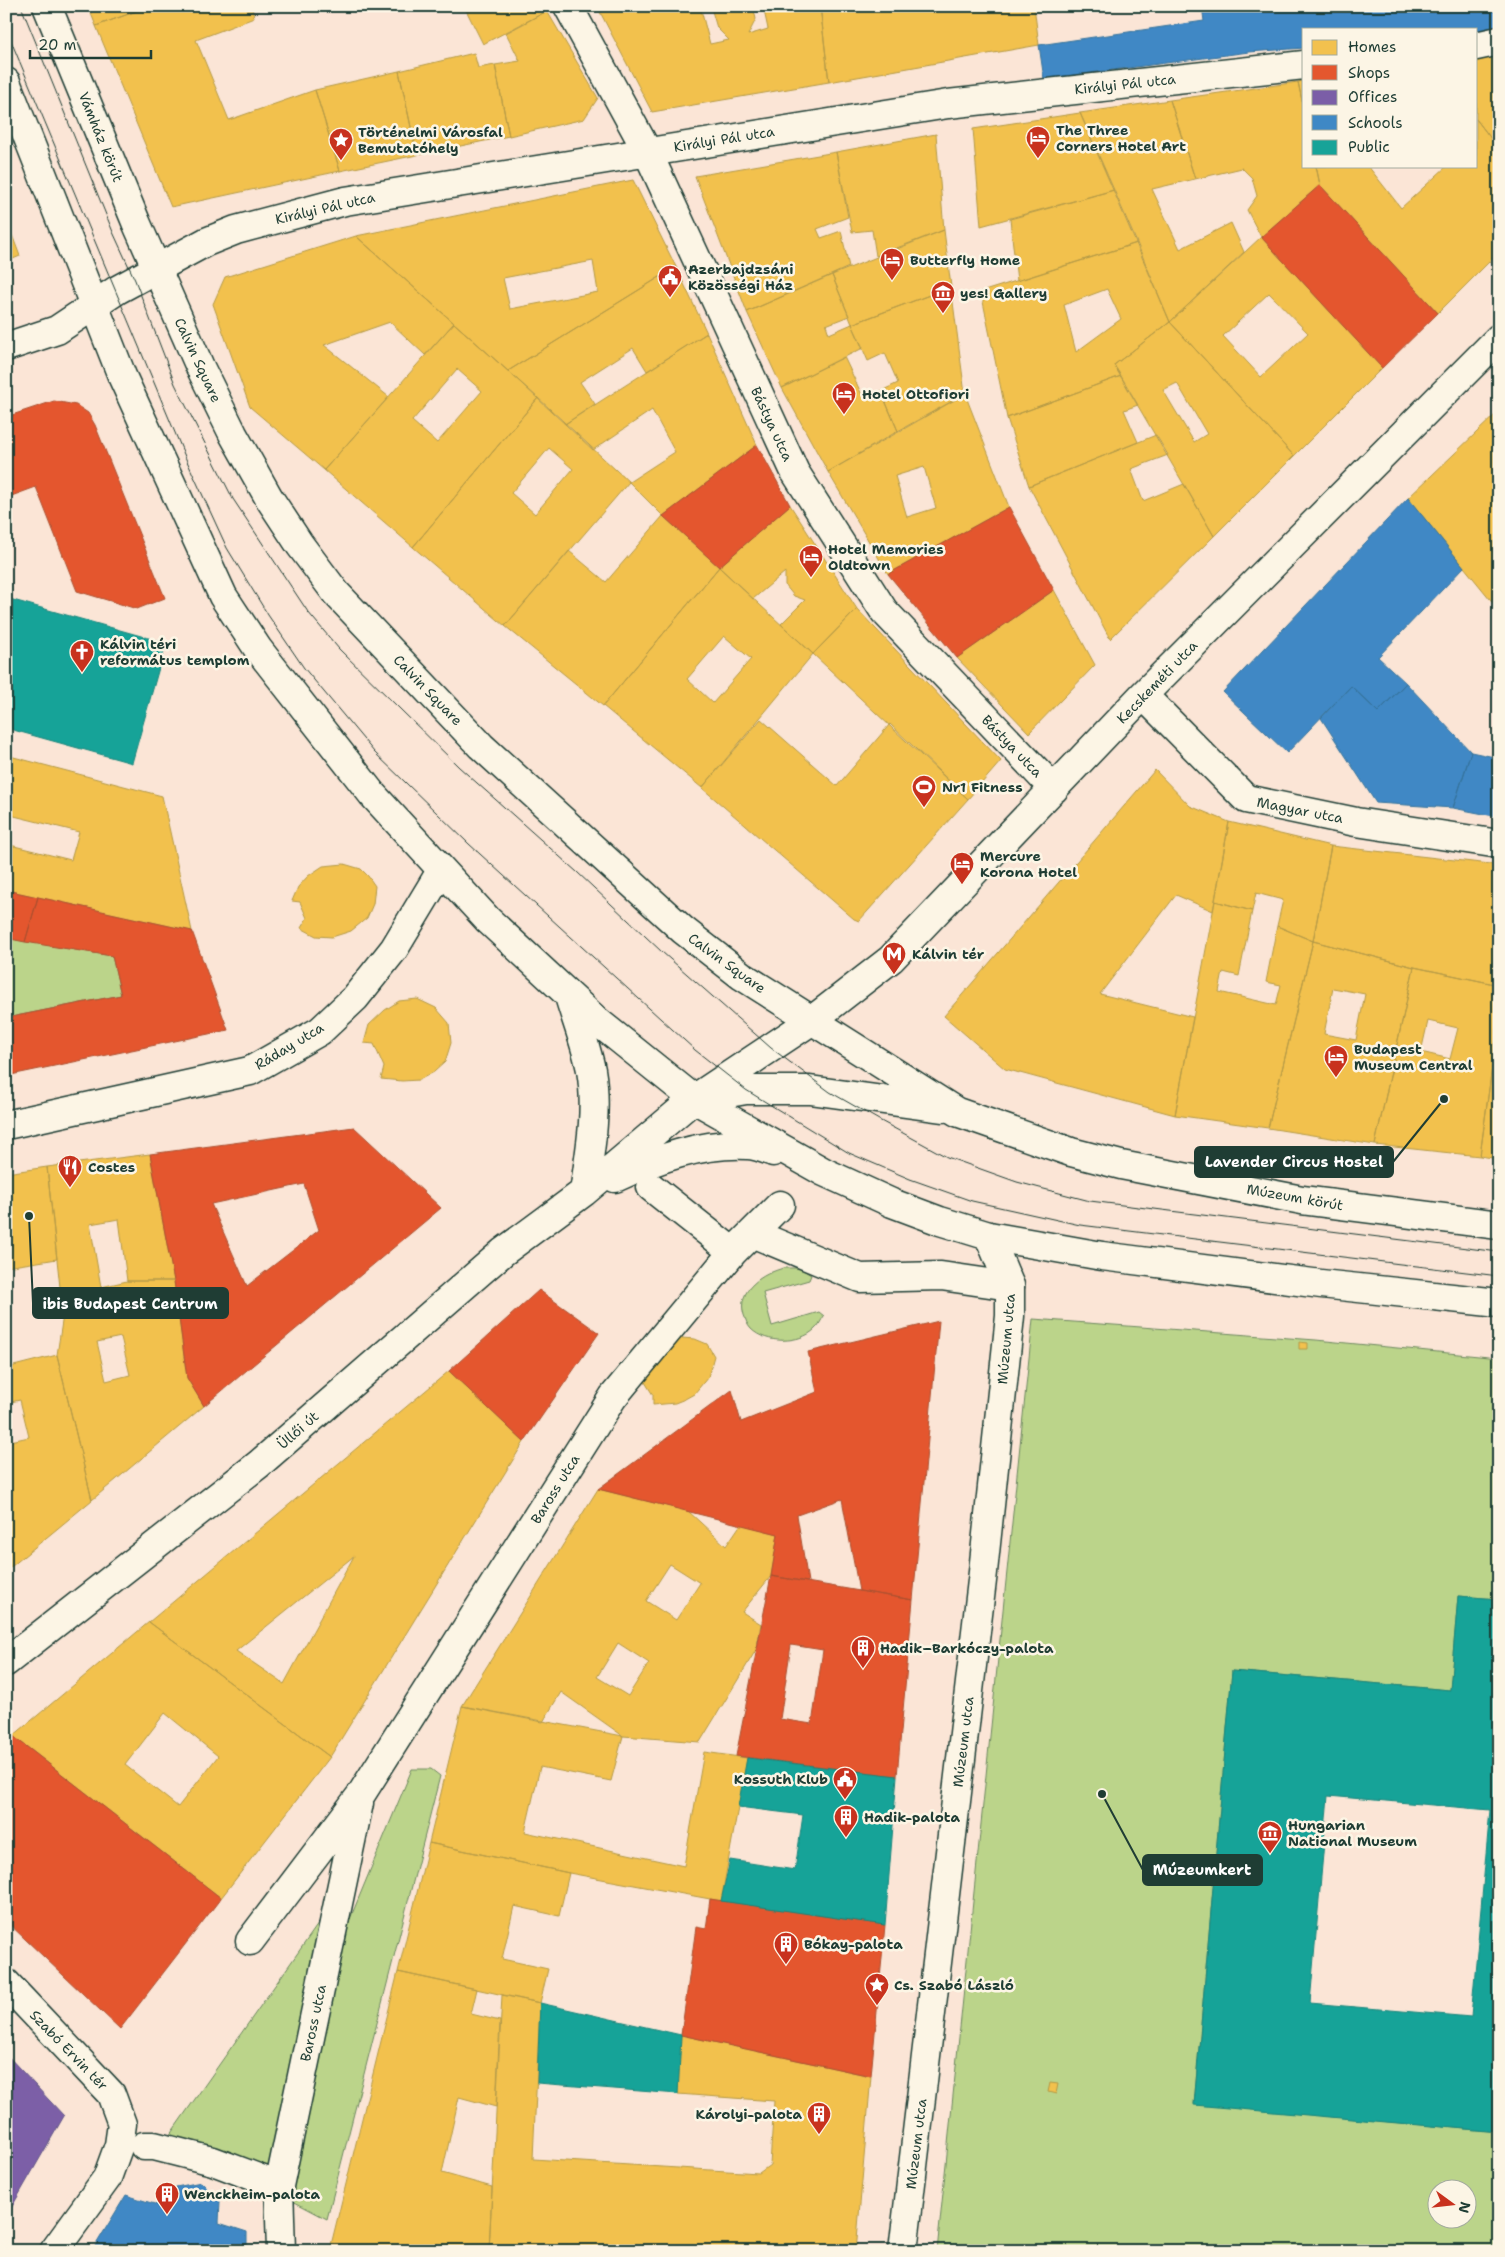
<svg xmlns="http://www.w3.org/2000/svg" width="1505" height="2257" viewBox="0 0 1505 2257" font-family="'Shantell Sans',sans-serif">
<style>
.green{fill:#bbd48a;stroke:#6d885f;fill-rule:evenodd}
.homes{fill:#f2c14e;stroke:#b39946;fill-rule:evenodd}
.shops{fill:#e4572e;stroke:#a94f30;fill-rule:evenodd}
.offices{fill:#7b5ea7;stroke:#5f5484}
.schools{fill:#3f88c5;stroke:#35729a}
.public{fill:#17a398;stroke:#19847a;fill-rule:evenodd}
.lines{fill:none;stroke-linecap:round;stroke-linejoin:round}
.pedestrian-casing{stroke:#1f3d34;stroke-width:31}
.minor-casing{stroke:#1f3d34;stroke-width:31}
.tertiary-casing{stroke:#1f3d34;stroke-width:31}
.secondary-casing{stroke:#1f3d34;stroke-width:31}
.pedestrian{stroke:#fcf5e5;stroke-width:28}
.minor{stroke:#fcf5e5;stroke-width:28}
.tertiary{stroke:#fcf5e5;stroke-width:28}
.secondary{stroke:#fcf5e5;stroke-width:28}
.tram{stroke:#1f3d34;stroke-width:1}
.labels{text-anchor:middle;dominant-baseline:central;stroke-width:5;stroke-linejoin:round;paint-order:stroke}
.street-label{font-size:14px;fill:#1f3d34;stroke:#fcf5e5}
.poi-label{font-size:14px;font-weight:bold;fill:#1f3d34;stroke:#fcf5e5;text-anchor:start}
.leader{fill:none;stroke:#1f3d34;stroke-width:2}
.callout-dot{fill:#1f3d34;stroke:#fcf5e5;stroke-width:2}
.callout{fill:#1f3d34;stroke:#1f3d34;stroke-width:2}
.callout-label{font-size:15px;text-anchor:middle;font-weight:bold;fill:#fff}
</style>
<rect width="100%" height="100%" fill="#fbe5d6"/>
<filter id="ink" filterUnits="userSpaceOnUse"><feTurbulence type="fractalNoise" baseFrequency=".02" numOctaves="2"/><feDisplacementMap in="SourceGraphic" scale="10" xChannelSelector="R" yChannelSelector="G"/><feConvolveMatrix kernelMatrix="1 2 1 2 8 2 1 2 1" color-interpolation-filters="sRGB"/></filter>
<g filter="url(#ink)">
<!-- green -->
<path class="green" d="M6,938L112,956L121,995L6,1018Z
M784,1268H800L811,1275L809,1280L763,1293L772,1326L819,1312L824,1316C821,1320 819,1326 815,1329C800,1344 766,1344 751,1329C747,1325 746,1320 744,1315C736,1290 763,1273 784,1268Z
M1033,1319L1316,1340L1499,1358V1599L1458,1596L1450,1690L1232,1671L1194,2104L1499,2132V2251H937ZM1438,2190H1468V2220H1438Z
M412,1769H431L440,1776L327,2219L169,2136L323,1917L329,1922L350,1919Z"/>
<!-- homes -->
<path class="homes" d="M88,6H150L96,26Z
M150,6H252L254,18L196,40L229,120L315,90L340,171L171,207L96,26Z
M464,6H545L547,11L483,44Z
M596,6H622L600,12Z
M622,6H700L710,44L729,40L717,28L712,11L714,6H753L756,19L748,35L768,29L763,6H820L829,82L652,112L600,12Z
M820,6H1034L1039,45L829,82Z
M547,11L598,98L584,119L509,136L495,65L520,61L506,33Z
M474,53L478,68L495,65L509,136L417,155L399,71Z
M1499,53V149L1476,119V57Z
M399,71L417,155L340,171L315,90Z
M1304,81V110L1298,82Z
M1298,82L1304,110V166H1316L1320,185L1261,237L1247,210L1257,196L1252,178L1242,168L1195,179L1170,100Z
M1170,100L1195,179L1152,189L1180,249L1231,223L1244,252L1170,322L1080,113Z
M1080,113L1114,190L981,226L973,129Z
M1476,119L1499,149V252L1438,313L1320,185L1316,166H1368L1401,208L1447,166H1476Z
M936,134L944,230L876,256L872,230L852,232L836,152Z
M836,152L848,217L817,229L821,238L841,231L849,267L747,312L695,176Z
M633,180L676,267L508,371L356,236ZM593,261L598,292L510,309L503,278Z
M1114,190L1137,243L1017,281L1010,219Z
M6,219L20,256L6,262Z
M944,230L951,287L852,324L832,275Z
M356,236L454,323L425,355L390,322L324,345L389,397L324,470L250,407L213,304L225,277Z
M1261,237L1382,368L1294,456L1170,322ZM1269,293L1308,333L1261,377L1223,336Z
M1137,243L1170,322L1114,365L1121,376L1007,418L981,292ZM1107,289L1121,319L1076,352L1064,305Z
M676,267L707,333L647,371L633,348L580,382L595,404L565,424L508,371Z
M832,275L849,316L826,325L829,334L852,324L863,348L782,388L747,312Z
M951,287L965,394L898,431L881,391L898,383L885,353L868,361L852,324Z
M1170,322L1294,456L1214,536L1114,365ZM1177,383L1207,434L1194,442L1163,390Z
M454,323L538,398L413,547L324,470ZM457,369L482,391L437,443L412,421Z
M707,333L757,445L663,516L629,482L675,452L652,410L593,450L565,424Z
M844,357L864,399L881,391L898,431L828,472L782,388Z
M1121,376L1138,405L1124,410L1138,442L1029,486L1007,418Z
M965,394L1009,507L888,574L828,472ZM924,467L936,508L907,517L895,476Z
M538,398L629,482L505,626L413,547ZM549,448L573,469L535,514L511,493Z
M1499,411V610L1408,498Z
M1156,435L1168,455L1131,469L1143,501L1184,484L1214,536L1110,639L1029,486Z
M790,505L857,609L813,654L781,624L805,600L794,596L785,585V572L753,599L719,567Z
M663,516L719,567L603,706L505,626L569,551L606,582Z
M719,567L813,654L702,788L603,706ZM724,636L751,659L713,703L687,679Z
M1054,590L1095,665L1029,733L957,658Z
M857,609L1001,761L968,799L813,654Z
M761,719L837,786L890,724L968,799L859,921L854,919L702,788Z
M6,755L162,796L192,931L6,890V844L71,860L79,832L6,814Z
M1155,770L1190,806L1229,822L1213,911L1176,895L1100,994L1193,1017L1175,1115L1005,1069L944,1016Z
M1229,822L1331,846L1313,941L1277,926L1283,900L1256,893L1252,911L1215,901Z
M1331,846L1499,865V985L1414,967L1313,941Z
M344,864L361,869L368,876L375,886L373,904L367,918L351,931L332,937L316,936L301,928L307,918L300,902L292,901L298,887L308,876L323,866Z
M1215,901L1252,911L1239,976L1223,972L1219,992L1276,1005L1281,985L1266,982L1277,926L1313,941L1268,1128L1175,1115Z
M1313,941L1414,967L1375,1145L1268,1128ZM1333,988L1365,994L1356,1040L1324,1034Z
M1414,967L1499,985V1015L1480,1156L1375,1145ZM1428,1021L1458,1028L1450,1059L1421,1052Z
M417,999L436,1008L449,1023L451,1043L445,1062L434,1072L419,1080L402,1081L381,1079L384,1067L374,1044L364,1043L369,1025L385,1010L399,1001Z
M1499,1015V1159L1480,1156Z
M150,1154L174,1281H127L119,1219L90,1224L101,1287L63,1315L47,1167Z
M47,1167L57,1259L6,1267V1173Z
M127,1281H174L187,1378L204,1406L92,1500L57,1355L63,1315L101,1287ZM121,1337L130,1375L106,1381L97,1342Z
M682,1338L695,1339L707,1344L714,1356L708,1377L694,1394L685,1399L675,1403L653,1405V1395L645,1382L636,1379L668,1341Z
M1299,1342L1308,1343V1349H1299Z
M57,1355L92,1500L6,1571V1442L29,1437L20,1400L6,1403V1368Z
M449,1371L524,1442L330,1757L149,1622ZM354,1556L284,1684L236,1651Z
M598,1489L688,1511L726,1546L741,1524L778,1534L771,1576L742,1612L761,1624L756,1650L700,1742L623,1736L561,1692L543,1722L462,1706ZM670,1564L700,1583L676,1620L646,1601ZM618,1643L649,1663L628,1696L597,1677Z
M149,1622L330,1757L221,1898L13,1736ZM165,1713L218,1756L178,1807L125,1765Z
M462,1706L623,1736L611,1781L540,1767L525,1832L684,1866L704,1752L747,1758L721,1901L569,1873L429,1843Z
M429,1843L569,1873L559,1916L514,1906L502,1959L548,1969L540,2003L398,1972Z
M398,1972L477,1989L471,2014L500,2021L496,2107L459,2097L442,2173L492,2187L489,2251L331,2245Z
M502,1995L540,2003L533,2159L759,2173L770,2165L774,2101L678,2094L681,2035L871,2076L856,2251H489Z
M1050,2083L1058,2084L1056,2094L1048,2092Z"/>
<!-- shops -->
<path class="shops" d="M1320,185L1438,313L1382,368L1261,237Z
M54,401L76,405L88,413L95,425L165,598L137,609L77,591L36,487L6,498V417Z
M757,445L790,505L719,567L663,516Z
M1009,507L1054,590L957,658L888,574Z
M6,890L38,897L25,942L6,938Z
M38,897L192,931L228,1030L6,1076V1018L121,995L112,956L25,942Z
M354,1127L441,1208L204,1406L187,1378L174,1281L150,1154ZM304,1184L319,1230L247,1286L211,1204Z
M539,1290L599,1333L524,1442L449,1371Z
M939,1321L913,1600L859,1591L842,1499L797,1515L808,1582L771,1576L778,1534L598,1489L732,1390L741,1422L817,1392L808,1352Z
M771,1576L913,1600L897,1776L736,1756ZM791,1645L823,1650L812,1724L780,1719Z
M13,1736L221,1898L120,2029L6,1921V1742Z
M710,1899L885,1925L871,2076L681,2035L696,1927L706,1929Z"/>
<!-- offices -->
<path class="offices" d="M6,2054L64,2116L6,2217Z"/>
<!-- schools -->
<path class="schools" d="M1202,6H1499V25L1476,32V29H1304V48L1249,52L1044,79L1039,45L1204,21Z
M1408,498L1464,567L1378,657L1406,683L1378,712L1351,686L1287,753L1223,692Z
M1406,683L1471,752L1453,808L1376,803L1321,718L1351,686L1378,712Z
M1471,752L1499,758V817L1453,808Z
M201,2182L220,2201L219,2223L247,2232V2251H92L126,2195L161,2206L176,2187Z"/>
<!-- public -->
<path class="public" d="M6,598L166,643L132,763L6,728Z
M1458,1596L1499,1599V2132L1194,2105L1232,1671L1450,1690ZM1328,1796L1490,1810L1471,2017L1310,2003Z
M747,1758L897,1776L885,1925L721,1901L730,1860L795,1870L803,1815L738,1807Z
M540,2003L681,2035L678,2094L537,2083Z"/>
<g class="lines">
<defs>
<path id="pedestrian" d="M651,1187L733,1252
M752,1233L860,1278L941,1276L1010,1286
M250,1941L360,1796L613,1397L733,1252L780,1205
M144,2146H154L213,2161L279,2186
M281,2251L279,2186L359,1803"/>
<path id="minor" d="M568,6L647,151L795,472L884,611L1054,789
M1476,46L1499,41
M6,347L57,330L117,290L206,242L236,230L345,201L948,104L1304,65
M1143,695L1246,799L1356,822L1499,844
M811,1021L891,959L1143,695L1499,338
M6,1125L250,1071L320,1031L355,998L394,949L441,871
M903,2251L983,1572L1010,1316V1286L989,1236"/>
<path id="tertiary" d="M694,1099L811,1021
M6,1983L111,2094L122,2124L119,2145L107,2178L54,2251"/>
<path id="secondary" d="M47,6L136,222L200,367L233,434L269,498L300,545L336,593L481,746L683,930L742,976L957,1112L1071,1152L1121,1165L1302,1200L1499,1225
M6,82L122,376L223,596L258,649L372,794L488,920L597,1021L694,1099L824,1172L892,1203L940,1221L989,1236L1102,1256L1321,1284L1499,1303
M569,996C576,1020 586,1045 591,1070C598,1110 590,1152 584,1192
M615,1178C656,1159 700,1143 747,1145C755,1145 765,1149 773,1152
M6,1662L259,1464L503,1252L584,1192L694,1099L746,1090H810L942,1108"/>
</defs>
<!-- pedestrian casing -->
<use href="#pedestrian" class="pedestrian-casing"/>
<!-- minor casing -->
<use href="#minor" class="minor-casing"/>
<!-- tertiary casing -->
<use href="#tertiary" class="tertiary-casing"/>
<!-- secondary casing -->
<use href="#secondary" class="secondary-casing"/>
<!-- pedestrian -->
<use href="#pedestrian" class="pedestrian"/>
<!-- minor -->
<use href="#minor" class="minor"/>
<!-- tertiary -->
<use href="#tertiary" class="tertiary"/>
<!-- secondary -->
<use href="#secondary" class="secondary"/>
<!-- tram -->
<path class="tram" d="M21,6L113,232L135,280L175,384L233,499L308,612L339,649L459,767L577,872L662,952L771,1048L830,1092L879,1120L947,1157L1017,1182L1090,1201L1499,1252
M6,29L186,459L227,548L268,615L304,668L374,752L469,844L695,1050L746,1090L849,1153L910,1179L972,1201L1080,1225L1499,1276"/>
</g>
</g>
<!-- icons -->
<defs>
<symbol id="hotel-pin" viewBox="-11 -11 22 30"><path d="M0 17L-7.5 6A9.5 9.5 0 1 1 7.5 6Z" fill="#c8321e" stroke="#fcf5e5"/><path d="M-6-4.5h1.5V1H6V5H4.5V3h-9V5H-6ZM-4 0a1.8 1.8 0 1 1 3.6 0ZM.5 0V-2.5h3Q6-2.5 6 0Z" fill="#fff"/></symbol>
<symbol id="sight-pin" viewBox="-11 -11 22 30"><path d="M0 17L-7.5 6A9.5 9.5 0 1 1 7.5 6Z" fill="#c8321e" stroke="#fcf5e5"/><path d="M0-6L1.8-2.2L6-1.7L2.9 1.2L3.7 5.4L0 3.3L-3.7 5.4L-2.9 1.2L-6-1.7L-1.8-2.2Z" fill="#fff"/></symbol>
<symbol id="civic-pin" viewBox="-11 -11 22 30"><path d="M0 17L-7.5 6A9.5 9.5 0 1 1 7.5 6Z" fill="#c8321e" stroke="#fcf5e5"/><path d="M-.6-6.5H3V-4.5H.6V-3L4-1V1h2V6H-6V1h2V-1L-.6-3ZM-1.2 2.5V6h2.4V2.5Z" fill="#fff"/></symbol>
<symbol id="museum-pin" viewBox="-11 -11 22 30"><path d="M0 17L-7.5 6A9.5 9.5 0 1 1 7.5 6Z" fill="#c8321e" stroke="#fcf5e5"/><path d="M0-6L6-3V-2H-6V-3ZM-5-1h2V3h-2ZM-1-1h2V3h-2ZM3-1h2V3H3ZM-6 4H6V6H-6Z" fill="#fff"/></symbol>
<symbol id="church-pin" viewBox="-11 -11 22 30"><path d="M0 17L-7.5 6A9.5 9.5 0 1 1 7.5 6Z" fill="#c8321e" stroke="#fcf5e5"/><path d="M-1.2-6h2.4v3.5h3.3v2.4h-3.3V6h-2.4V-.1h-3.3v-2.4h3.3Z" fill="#fff"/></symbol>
<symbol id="stadium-pin" viewBox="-11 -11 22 30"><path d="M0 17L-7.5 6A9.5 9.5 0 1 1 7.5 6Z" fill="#c8321e" stroke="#fcf5e5"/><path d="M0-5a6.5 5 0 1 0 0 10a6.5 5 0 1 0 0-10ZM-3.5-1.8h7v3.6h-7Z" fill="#fff"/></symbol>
<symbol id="metro-pin" viewBox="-11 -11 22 30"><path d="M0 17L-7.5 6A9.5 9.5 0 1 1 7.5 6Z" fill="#c8321e" stroke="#fcf5e5"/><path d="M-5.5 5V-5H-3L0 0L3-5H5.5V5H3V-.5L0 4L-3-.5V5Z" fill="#fff"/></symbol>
<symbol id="restaurant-pin" viewBox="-11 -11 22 30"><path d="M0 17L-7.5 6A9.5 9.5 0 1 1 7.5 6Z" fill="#c8321e" stroke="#fcf5e5"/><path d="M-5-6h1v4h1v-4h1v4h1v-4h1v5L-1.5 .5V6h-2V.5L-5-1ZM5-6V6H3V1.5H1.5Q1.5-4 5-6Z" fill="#fff"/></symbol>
<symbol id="building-pin" viewBox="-11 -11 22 30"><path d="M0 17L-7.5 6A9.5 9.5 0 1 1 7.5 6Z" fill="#c8321e" stroke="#fcf5e5"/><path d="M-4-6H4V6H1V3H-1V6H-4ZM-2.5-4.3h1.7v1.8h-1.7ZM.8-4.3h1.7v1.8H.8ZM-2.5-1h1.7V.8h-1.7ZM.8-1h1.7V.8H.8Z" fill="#fff"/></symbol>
</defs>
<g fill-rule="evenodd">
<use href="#hotel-pin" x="1024" y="124" width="28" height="38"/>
<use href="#sight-pin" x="327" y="126" width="28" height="38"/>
<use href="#hotel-pin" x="878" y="246" width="28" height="38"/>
<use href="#civic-pin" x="656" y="263" width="28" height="38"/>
<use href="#museum-pin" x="929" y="279" width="28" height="38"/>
<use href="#hotel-pin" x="830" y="380" width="28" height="38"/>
<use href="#hotel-pin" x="797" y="543" width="28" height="38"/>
<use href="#church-pin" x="68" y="638" width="28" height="38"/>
<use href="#stadium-pin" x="910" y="773" width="28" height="38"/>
<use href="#hotel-pin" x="948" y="850" width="28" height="38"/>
<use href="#metro-pin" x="880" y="940" width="28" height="38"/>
<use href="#hotel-pin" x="1322" y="1043" width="28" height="38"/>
<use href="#restaurant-pin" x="56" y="1153" width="28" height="38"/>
<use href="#building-pin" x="849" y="1634" width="28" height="38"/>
<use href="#civic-pin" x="831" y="1765" width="28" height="38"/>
<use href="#building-pin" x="832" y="1803" width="28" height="38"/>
<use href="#museum-pin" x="1256" y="1819" width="28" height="38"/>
<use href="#building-pin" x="772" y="1930" width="28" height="38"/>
<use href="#sight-pin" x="863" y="1971" width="28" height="38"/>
<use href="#building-pin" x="805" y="2100" width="28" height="38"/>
<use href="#building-pin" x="153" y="2180" width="28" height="38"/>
</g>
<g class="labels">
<!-- street labels -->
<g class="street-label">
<text transform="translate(1125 84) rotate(-6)">Királyi Pál utca</text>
<text transform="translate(101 137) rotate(68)">Vámház körút</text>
<text transform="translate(724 139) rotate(-9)">Királyi Pál utca</text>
<text transform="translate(325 208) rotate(-13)">Királyi Pál utca</text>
<text transform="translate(198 360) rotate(65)">Calvin Square</text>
<text transform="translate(772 424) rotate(65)">Bástya utca</text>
<text transform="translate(1157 682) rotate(-46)">Kecskeméti utca</text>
<text transform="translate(428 690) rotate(46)">Calvin Square</text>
<text transform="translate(1012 746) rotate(46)">Bástya utca</text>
<text transform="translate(1300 810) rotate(11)">Magyar utca</text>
<text transform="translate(727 963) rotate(36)">Calvin Square</text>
<text transform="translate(289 1046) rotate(-31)">Ráday utca</text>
<text transform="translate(1295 1197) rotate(10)">Múzeum körút</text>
<text transform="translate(1006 1339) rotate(-85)">Múzeum utca</text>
<text transform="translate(298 1430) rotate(-41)">Üllői út</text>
<text transform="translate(555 1489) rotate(-58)">Baross utca</text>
<text transform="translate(963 1742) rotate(-83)">Múzeum utca</text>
<text transform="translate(313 2023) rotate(-78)">Baross utca</text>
<text transform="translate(69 2050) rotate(46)">Szabó Ervin tér</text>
<text transform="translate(916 2144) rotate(-83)">Múzeum utca</text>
</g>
<!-- poi labels -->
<g class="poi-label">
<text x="1056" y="130">The Three<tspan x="1056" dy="16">Corners Hotel Art</tspan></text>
<text x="358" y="132">Történelmi Városfal<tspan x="358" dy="16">Bemutatóhely</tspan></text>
<text x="910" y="260">Butterfly Home</text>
<text x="688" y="269">Azerbajdzsáni<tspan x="688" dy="16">Közösségi Ház</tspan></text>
<text x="960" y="293">yes! Gallery</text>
<text x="862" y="394">Hotel Ottofiori</text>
<text x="828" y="549">Hotel Memories<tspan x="828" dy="16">Oldtown</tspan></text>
<text x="100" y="644">Kálvin téri<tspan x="100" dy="16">református templom</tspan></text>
<text x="942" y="787">Nr1 Fitness</text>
<text x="980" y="856">Mercure<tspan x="980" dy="16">Korona Hotel</tspan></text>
<text x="912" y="954">Kálvin tér</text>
<text x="1354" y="1049">Budapest<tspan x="1354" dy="16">Museum Central</tspan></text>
<text x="88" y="1167">Costes</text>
<text x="880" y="1648">Hadik–Barkóczy-palota</text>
<text x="828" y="1779" text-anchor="end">Kossuth Klub</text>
<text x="864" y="1817">Hadik-palota</text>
<text x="1288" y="1825">Hungarian<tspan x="1288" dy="16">National Museum</tspan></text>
<text x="804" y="1944">Bókay-palota</text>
<text x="894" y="1985">Cs. Szabó László</text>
<text x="802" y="2114" text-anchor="end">Károlyi-palota</text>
<text x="184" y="2194">Wenckheim-palota</text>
</g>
</g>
<!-- callouts -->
<path class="leader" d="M1444 1099L1393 1162M29 1216L33 1303M1102 1794L1143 1870"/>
<g class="callout-dot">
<circle cx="1444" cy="1099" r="5"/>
<circle cx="29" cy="1216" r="5"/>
<circle cx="1102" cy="1794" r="5"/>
</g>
<g class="callout">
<rect x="1195" y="1147" width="198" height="30" rx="5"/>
<rect x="33" y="1288" width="195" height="30" rx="5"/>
<rect x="1143" y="1855" width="119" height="30" rx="5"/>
</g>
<g class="callout-label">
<text x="1294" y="1167">Lavender Circus Hostel</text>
<text x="130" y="1309">ibis Budapest Centrum</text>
<text x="1202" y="1875">Múzeumkert</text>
</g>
<!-- margin -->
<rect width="1505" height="2257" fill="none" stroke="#fcf5e5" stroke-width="25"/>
<rect x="12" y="12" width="1480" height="2232" fill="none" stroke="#1f3d34" stroke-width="2" filter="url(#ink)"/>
<!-- legend -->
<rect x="1302" y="28" width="175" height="140" fill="#fcf5e5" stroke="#a4ab9e"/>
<rect x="1312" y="40" width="25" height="15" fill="#f2c14e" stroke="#a4ab9e"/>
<text x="1348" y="52" font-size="15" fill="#1f3d34">Homes</text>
<rect x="1312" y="65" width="25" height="15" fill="#e4572e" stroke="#a4ab9e"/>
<text x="1348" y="78" font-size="15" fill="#1f3d34">Shops</text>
<rect x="1312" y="90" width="25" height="15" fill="#7b5ea7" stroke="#a4ab9e"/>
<text x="1348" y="102" font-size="15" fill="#1f3d34">Offices</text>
<rect x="1312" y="115" width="25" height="15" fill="#3f88c5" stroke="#a4ab9e"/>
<text x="1348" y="128" font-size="15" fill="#1f3d34">Schools</text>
<rect x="1312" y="140" width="25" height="15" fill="#17a398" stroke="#a4ab9e"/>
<text x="1348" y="152" font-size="15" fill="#1f3d34">Public</text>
<!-- north arrow -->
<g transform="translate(1452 2204) rotate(105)"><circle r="24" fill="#fcf5e5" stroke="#a4ab9e"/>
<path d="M0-4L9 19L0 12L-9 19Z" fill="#c8321e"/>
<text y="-8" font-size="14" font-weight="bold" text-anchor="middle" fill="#1f3d34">N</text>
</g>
<!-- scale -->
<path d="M30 50v8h121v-8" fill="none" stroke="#1f3d34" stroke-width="2.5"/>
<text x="38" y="50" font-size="15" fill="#1f3d34" stroke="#fcf5e5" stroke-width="4" paint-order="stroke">20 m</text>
</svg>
